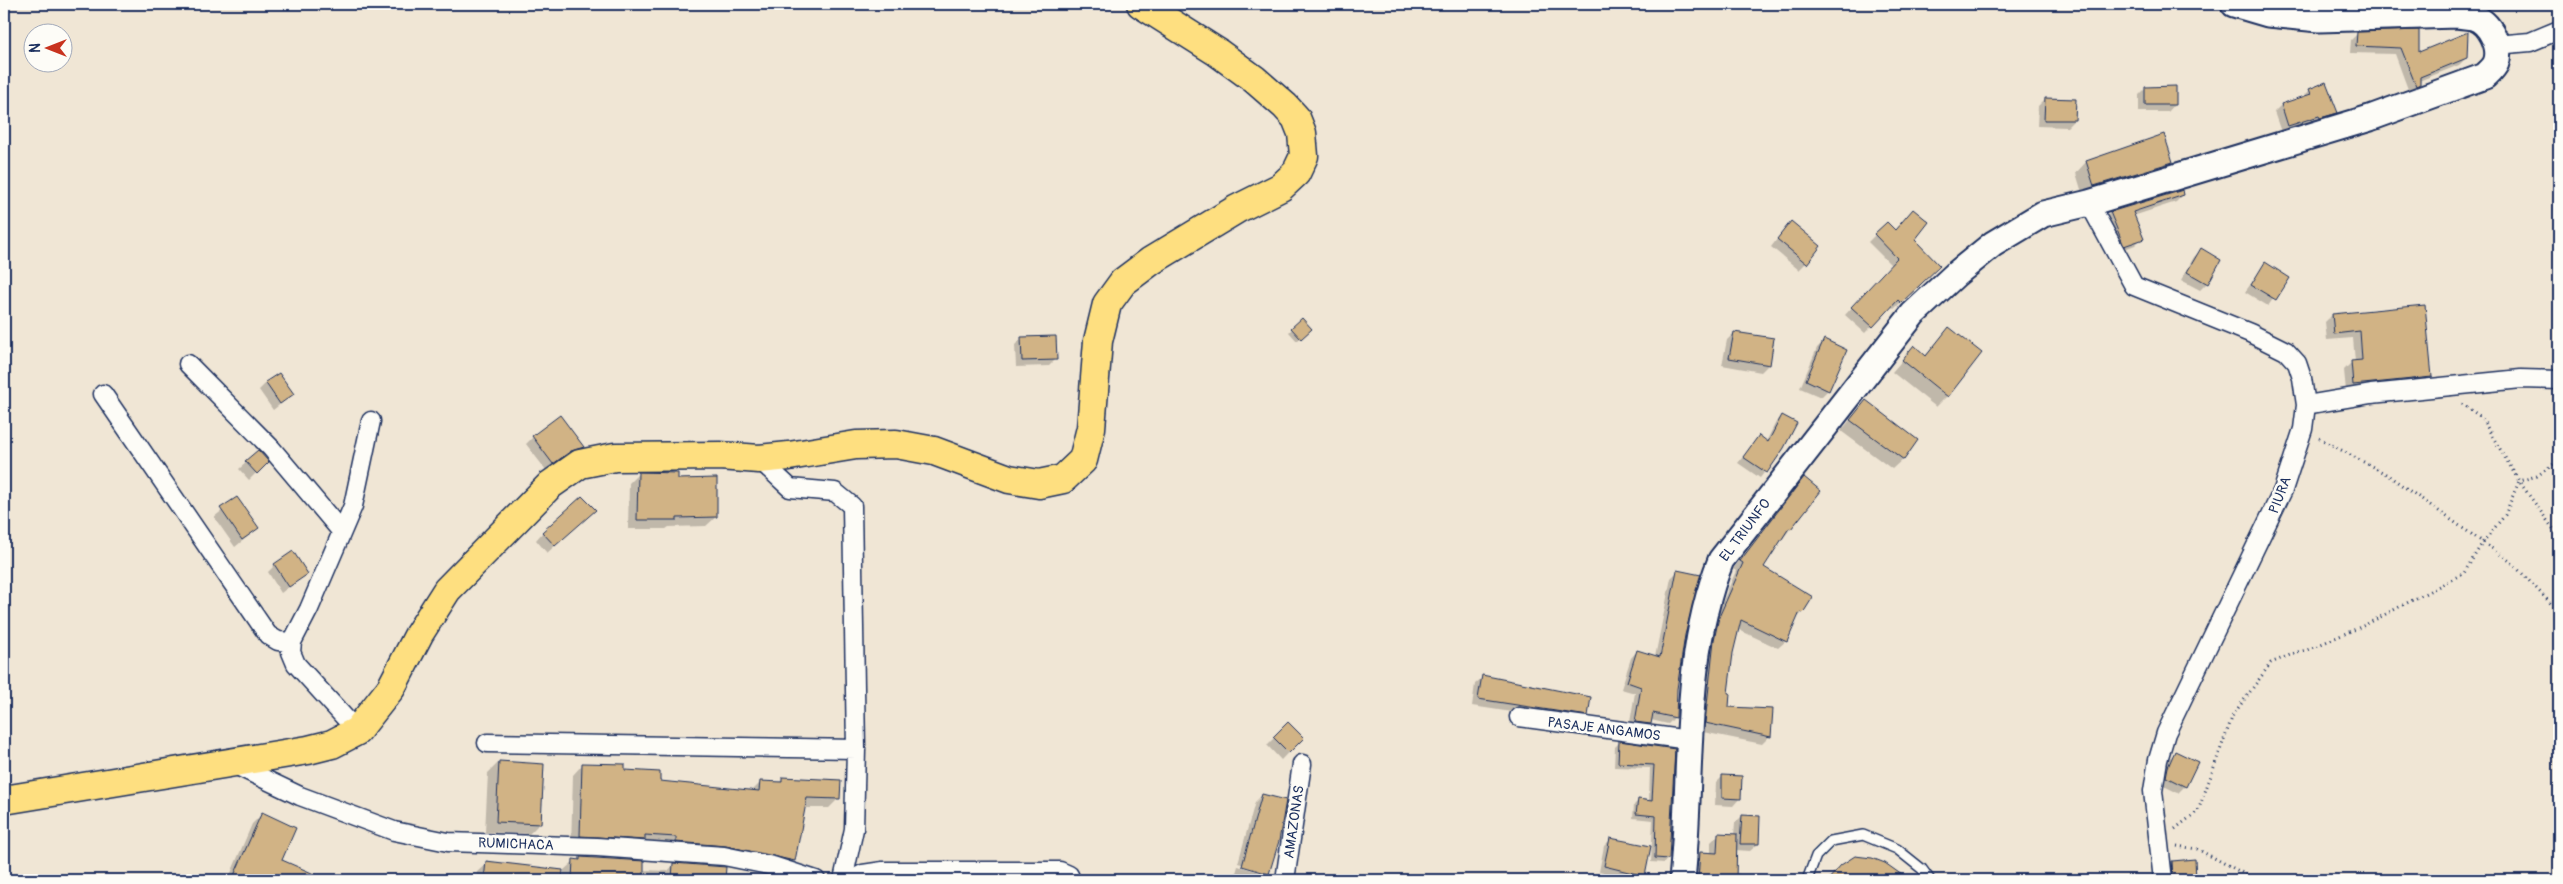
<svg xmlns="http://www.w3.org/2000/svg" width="2563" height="884" viewBox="0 0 2563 884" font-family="Pangolin,sans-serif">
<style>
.shadow{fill:#0003}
.building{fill:#d1b385;stroke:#1b2f5e}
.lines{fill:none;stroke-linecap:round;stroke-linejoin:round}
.lane-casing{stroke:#1b2f5e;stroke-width:12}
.street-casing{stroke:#1b2f5e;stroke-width:21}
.secondary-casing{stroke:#1b2f5e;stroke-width:29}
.highway-casing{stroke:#1b2f5e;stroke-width:31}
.path{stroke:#1b2f5e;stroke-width:3;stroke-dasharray:1 4;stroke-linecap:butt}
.lane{stroke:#fdfcf7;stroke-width:9}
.street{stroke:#fdfcf7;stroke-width:18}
.secondary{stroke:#fdfcf7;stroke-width:25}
.highway{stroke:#fedf80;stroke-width:28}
.labels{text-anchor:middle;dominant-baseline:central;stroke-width:5;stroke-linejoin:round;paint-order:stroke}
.street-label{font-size:14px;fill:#1b2f5e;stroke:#fdfcf7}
</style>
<rect width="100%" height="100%" fill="#f0e6d5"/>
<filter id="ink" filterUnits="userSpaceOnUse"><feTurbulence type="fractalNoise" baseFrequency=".02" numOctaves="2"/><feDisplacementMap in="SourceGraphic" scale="10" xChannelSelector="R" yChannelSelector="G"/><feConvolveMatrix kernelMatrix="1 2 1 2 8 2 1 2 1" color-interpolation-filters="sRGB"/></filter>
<g filter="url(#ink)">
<!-- shadow -->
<path class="shadow" d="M2303,4H2387L2383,8L2303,9Z
M2357,34L2418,54L2466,58L2459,65L2419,81V84L2409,92L2395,54L2350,53L2351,40Z
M2146,88L2175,104L2168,112H2139V95Z
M2310,90L2337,112L2329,119L2313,124L2312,122L2281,132L2274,112L2281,105L2303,97Z
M2045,99L2074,120L2067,127L2037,126L2038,106Z
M2086,162H2172L2161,173L2083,196L2076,173Z
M2183,195L2176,202L2133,216L2142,238L2135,245L2117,252L2103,220L2110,213Z
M1913,210V240L1938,266L1894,309L1891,306L1865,333L1845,315L1891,265L1868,242L1887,223L1894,231Z
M1784,230L1806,263L1799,270L1771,247Z
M2201,250L2220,261L2207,283L2200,290L2181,280L2194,257Z
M2265,264L2288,278L2268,306L2245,292Z
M2424,306L2430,377L2423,384L2346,391L2344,370L2352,362H2355L2353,338L2327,340L2325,322L2332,315Z
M1949,328L1947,396L1936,407L1892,372L1914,347L1925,356Z
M1292,329L1307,332L1297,341L1289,332Z
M1734,333L1768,365L1761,372L1722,365L1727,340Z
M1022,338L1056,359L1049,366L1016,367L1015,345Z
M1824,341L1828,390L1821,397L1800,388L1817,348Z
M266,383L293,394L273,410L259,390Z
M1866,401L1903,459L1892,469L1841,431Z
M1782,416L1783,448L1760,478L1738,463L1759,436L1766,442L1776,422Z
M533,437L582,446L575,453L563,458L546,470L526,444Z
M258,452L267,462L249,480L239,469Z
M638,474L677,480L716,517L706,526L669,527L666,529H628L629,483Z
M1804,479L1790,529L1762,567L1802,613L1795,620L1786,641L1778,648L1737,629L1731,652L1726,694L1728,708L1770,736L1762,744L1698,731L1712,626L1736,571L1733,569Z
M237,499L258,528L235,547L214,517Z
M587,517L547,553L536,540L543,532Z
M275,565L307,573L281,593L268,572Z
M1677,572L1684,635L1676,689L1675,717L1668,724L1651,720L1643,730L1629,728L1635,693L1621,689L1631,658L1637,651L1655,657L1671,578Z
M1483,677L1587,715L1579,722L1472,706L1475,684Z
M1288,724L1302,738L1281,760L1267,745Z
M1619,743L1673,750L1668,858L1664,863L1651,862L1653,820L1633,818L1634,805L1638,801L1649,802L1650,768L1614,767L1615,747Z
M2175,753L2185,786L2178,793L2160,784L2168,760Z
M499,762L540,823L529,834L485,832L488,773Z
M583,764L624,772L659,782L752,791L760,783L778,784L783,779L839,798L829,808H803L794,861L784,871L571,846L573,775Z
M1723,776L1740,798L1733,806L1715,805L1716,783Z
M1262,795L1268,873L1261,880L1236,873L1238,866L1266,874V871L1238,863L1255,802Z
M262,814L280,860L320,878L322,876L331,880H228L252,824Z
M1742,816L1758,844L1750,851L1735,850V873L1740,874L1739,880H1690L1692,860L1699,853L1711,854V842L1718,835H1734L1735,823Z
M1610,840L1644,875L1639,880L1599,872L1604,846Z
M580,858L643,870L668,871L674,864L724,868V880H564V870L574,861Z
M2194,861L2195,880H2165V869L2172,862Z
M487,863L540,869L538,880H476L477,872Z
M1842,866L1892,870L1897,880H1828Z
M207,874L210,880H195Z"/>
<!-- building -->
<path class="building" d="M2419,30V52L2468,32L2467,58L2420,77V84L2416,86L2401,48L2356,46L2357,32Z
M2326,82L2338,113L2320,118L2319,116L2288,126L2281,104L2311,94L2309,89Z
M2176,86V105H2145V87Z
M2045,98L2076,99L2075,120H2044Z
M2164,134L2173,162L2094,186L2086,161Z
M2183,190L2184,195L2133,212L2144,239L2124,246L2110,212Z
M1913,209L1929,222L1915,240L1940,266L1901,303L1898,300L1873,327L1851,307L1897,258L1874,234L1887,222L1895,230Z
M1791,221L1821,246L1807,264L1777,239Z
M2201,248L2221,260L2208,284L2187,272Z
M2265,262L2290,278L2276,300L2251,285Z
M2425,305L2432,377L2353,385L2351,361L2362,360L2360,331L2334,334L2332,314Z
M1302,318L1312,329L1301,339L1291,328Z
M1949,327L1982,353L1948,397L1902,360L1914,345L1926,356Z
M1734,332L1774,338L1770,365L1729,358Z
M1056,336L1057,360L1022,361L1021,337Z
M1824,339L1847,350L1829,391L1806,380Z
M279,373L294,394L280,404L265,382Z
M1866,400L1918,440L1904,460L1850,420Z
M560,415L584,447L571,451L553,464L532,436Z
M1782,415L1797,423L1784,448L1767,473L1743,457L1759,435L1768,442Z
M258,450L269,462L257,474L245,461Z
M638,472L678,473V479L717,478V517L677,518V520H637Z
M1804,477L1821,491L1791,529L1789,528L1764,567L1813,597L1803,613L1800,612L1787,642L1741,620L1733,653L1728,693H1730L1729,707L1773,709L1771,737L1705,723L1714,640L1719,617L1743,563L1740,561Z
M582,496L596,510L555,546L542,532Z
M237,497L259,528L242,540L220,508Z
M293,551L308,574L289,587L274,564Z
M1677,570L1701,575L1685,635L1677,689L1676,718L1653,713L1651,724L1635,722L1641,687L1627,682L1637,650L1660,657Z
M1482,675L1591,697L1588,716L1478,699Z
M1288,722L1304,738L1289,753L1273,737Z
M1619,741L1675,749L1669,859L1655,858L1656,816L1636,814L1638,799L1652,801L1654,765L1618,763Z
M2175,751L2198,762L2186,787L2166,777L2168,767Z
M499,761L544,764L541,824L496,822Z
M582,763L625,764V770L660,772V781L759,791L760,781L782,782V777L841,780L840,799L807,798L795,861L726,846L676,842V837L645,835V840L580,836Z
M1722,775L1742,776L1741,799L1722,798Z
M1262,794L1286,800L1279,841L1269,874L1242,866Z
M262,812L296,828L282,860L328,880H232Z
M1742,815L1760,816L1759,844H1740Z
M1718,833L1737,834L1736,880H1698L1700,852L1717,853Z
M1610,838L1651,846L1645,876L1604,866Z
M1855,856L1872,858L1885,863L1909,880H1828L1841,865Z
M580,857L644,861V880H572L573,859L580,860Z
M2195,859L2196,880H2173L2172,861Z
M486,861L563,870L562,880H484Z
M673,863L726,867L725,880H672Z"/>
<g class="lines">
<defs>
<path id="lane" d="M1807,880L1816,856L1831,841L1863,835L1897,849L1922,869L1930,880"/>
<path id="street" d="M2496,45L2530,42L2559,30
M2089,203L2134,286L2250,333L2286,351L2297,363L2302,378L2306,405L2303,429L2283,490L2166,733L2158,760L2153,791L2163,880
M188,364L271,448L341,531
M103,394L268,635L278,641L292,642
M2306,405L2371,394L2521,379L2559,380
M759,459L790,488L835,492L852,506L856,749L854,829L843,880
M1519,717L1689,740
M357,731L296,664L291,652L292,642L309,609L353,506L371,421
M487,743L856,749
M231,763L300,796L394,831L448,842L597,847L724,856L773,866L816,880
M852,880L863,874L883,871H1060L1069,875L1071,880
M1285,880L1302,764"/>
<path id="secondary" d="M1682,880C1693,776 1681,659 1721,560L1913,314L1956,274L1993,244L2043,214L2089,203L2370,118L2485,76C2489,72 2494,68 2496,63C2502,47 2490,22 2473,17C2468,16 2462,16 2457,15L2319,19L2268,14L2234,4"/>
<path id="highway" d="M4,800L308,750L332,744L357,731L391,688L419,634L447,590L550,485L580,464L615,457L720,456L759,459L789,456L856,445L896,444L934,451L1009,479L1039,484L1063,479L1083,460L1091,428L1098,341L1107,304L1123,282L1151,261L1237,209L1281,187L1296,173L1304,156L1302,133L1296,118L1285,106L1254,79L1217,52L1141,4"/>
</defs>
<!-- lane casing -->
<use href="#lane" class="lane-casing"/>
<!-- street casing -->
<use href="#street" class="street-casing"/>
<!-- secondary casing -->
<use href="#secondary" class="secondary-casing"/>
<!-- highway casing -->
<use href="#highway" class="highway-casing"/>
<!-- path -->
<path class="path" d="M2462,404L2481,417L2519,481L2559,537
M2319,438L2386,474L2511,562L2559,612
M2175,829L2198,811L2233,715L2271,663L2297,652L2307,650L2365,625L2464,573L2483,542L2505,515L2519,481L2537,476L2559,460
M2177,846L2197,849L2256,880"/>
<!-- lane -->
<use href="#lane" class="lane"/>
<!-- street -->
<use href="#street" class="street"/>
<!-- secondary -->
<use href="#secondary" class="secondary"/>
<!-- highway -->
<use href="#highway" class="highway"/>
</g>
</g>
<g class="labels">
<!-- street labels -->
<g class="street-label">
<text transform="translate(2280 495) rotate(-69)">PIURA</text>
<text transform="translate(1745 530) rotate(-53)">EL TRIUNFO</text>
<text transform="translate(1604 729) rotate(7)">PASAJE ANGAMOS</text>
<text transform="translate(1294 822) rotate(-82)">AMAZONAS</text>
<text transform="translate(516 844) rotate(2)">RUMICHACA</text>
</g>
</g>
<!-- margin -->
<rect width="2563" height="884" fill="none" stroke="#fdfcf7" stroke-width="20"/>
<rect x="10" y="10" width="2543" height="864" fill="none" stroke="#1b2f5e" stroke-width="2" filter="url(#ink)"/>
<!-- north arrow -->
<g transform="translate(48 48) rotate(270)"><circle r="24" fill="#fdfcf7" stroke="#a3aaba"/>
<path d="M0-4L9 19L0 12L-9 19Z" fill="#c8321e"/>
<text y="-8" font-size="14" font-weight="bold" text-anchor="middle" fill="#1b2f5e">N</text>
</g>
</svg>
